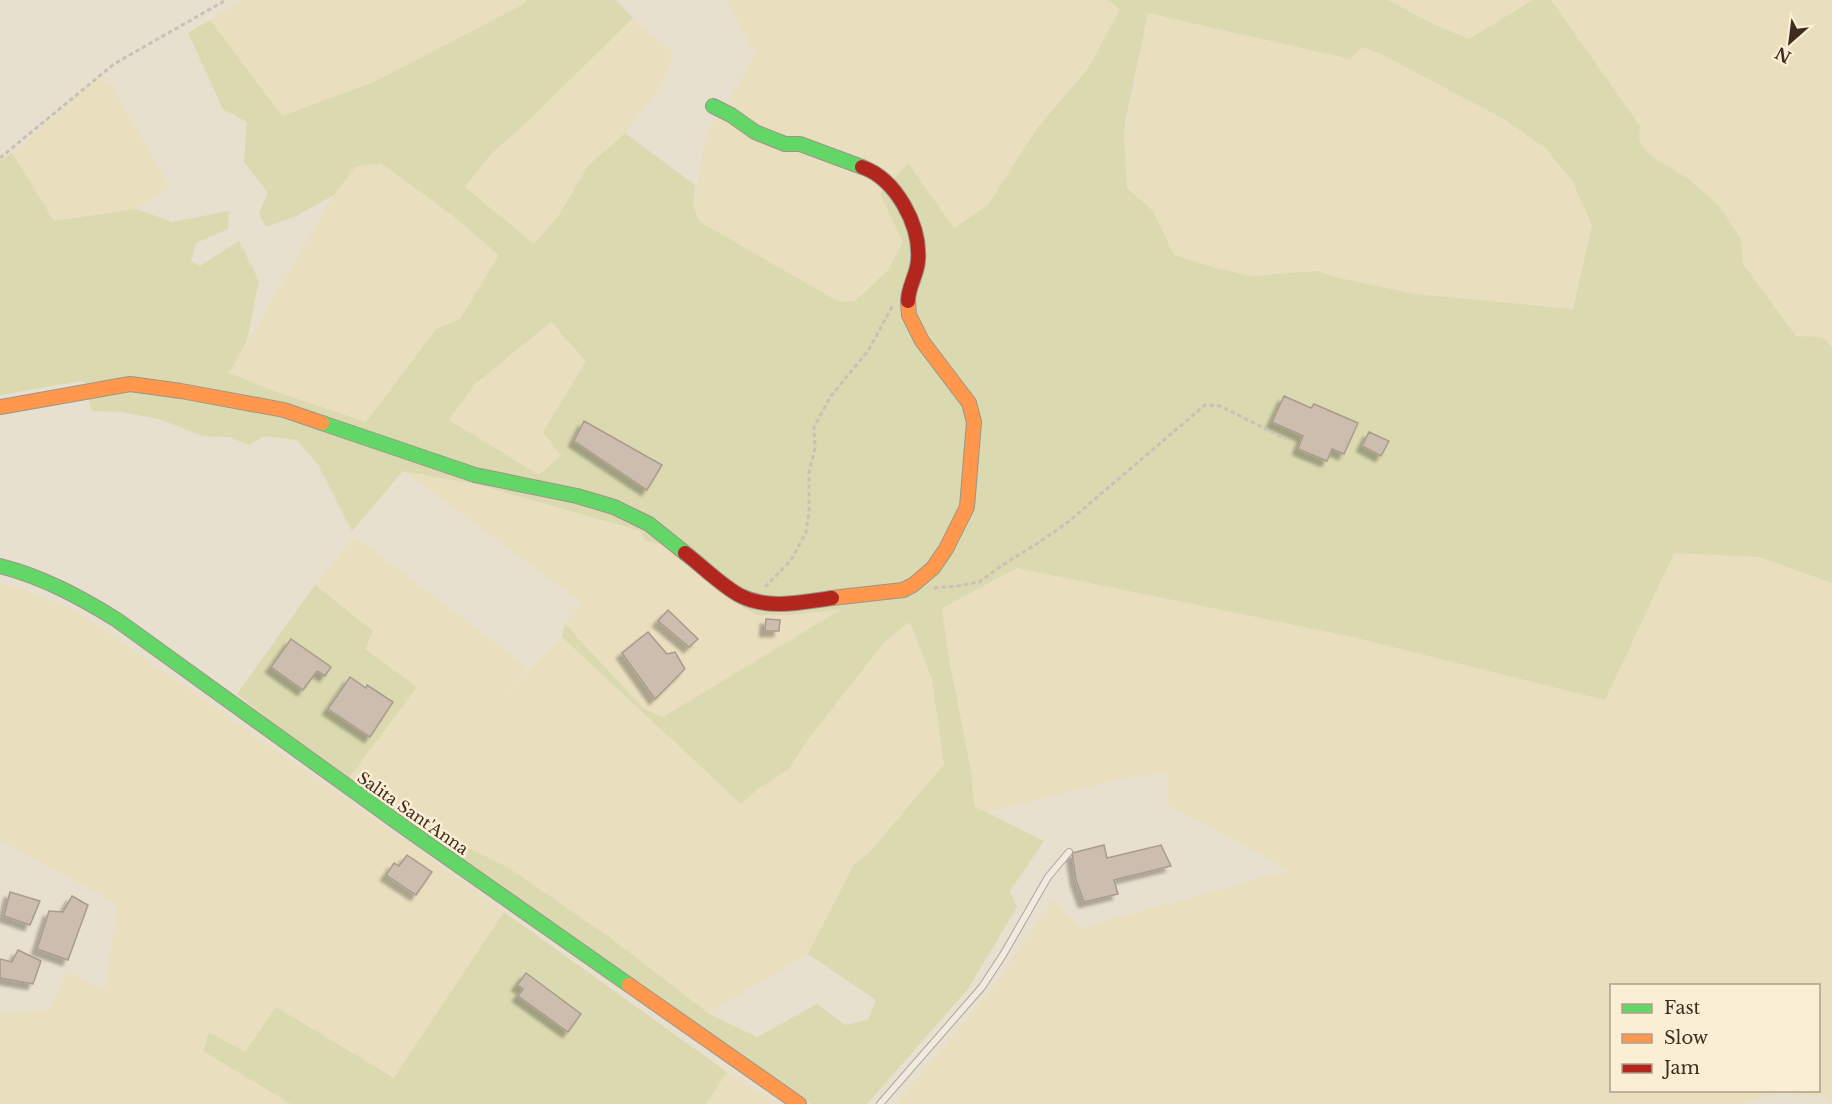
<svg xmlns="http://www.w3.org/2000/svg" width="1832" height="1104" viewBox="0 0 1832 1104" font-family="'Libre Baskerville',serif">
<style>
.farmland{fill:#e9dfbe;fill-rule:evenodd}
.green{fill:#dad9af;fill-rule:evenodd}
.building{fill:#ccbdaf;stroke:#a99b8d;stroke-width:1.5;filter:url(#shadow)}
.lines{fill:none;stroke-linecap:round;stroke-linejoin:round}
.lane-casing{stroke:#aea597;stroke-width:8}
.fast-casing{stroke:#9d9487;stroke-width:16}
.slow-casing{stroke:#9d9487;stroke-width:16}
.jam-casing{stroke:#9d9487;stroke-width:16}
.path{stroke:#c9c1b7;stroke-width:3;stroke-dasharray:4.5 3;stroke-linecap:butt}
.lane{stroke:#f0ebe1;stroke-width:6}
.fast{stroke:#63d668;stroke-width:14}
.slow{stroke:#ff974d;stroke-width:14}
.jam{stroke:#b3261e;stroke-width:14}
.labels{text-anchor:middle;dominant-baseline:central;stroke-width:5;stroke-linejoin:round;paint-order:stroke}
.street-label{font-size:16px;fill:#3f2c1d;stroke:#faeed4}
</style>
<defs>
<filter id="shadow"><feDropShadow dx="-5.5" dy="5.5" stdDeviation="1.5" flood-color="#0004"/></filter>
</defs>
<rect width="100%" height="100%" fill="#e8e0ce"/>
<!-- farmland -->
<path class="farmland" d="M244,0H527L520,6L374,82L282,116L210,20Z
M726,0H1107L1120,9L1088,69L1038,127L988,205L954,228L907,163L880,194L903,242L888,269L855,301L839,302L700,222L693,207L707,129L720,117L755,53Z
M1388,0H1533L1469,39L1433,24Z
M1551,0H1832V348L1822,337L1797,336L1743,264L1741,239L1690,180L1648,154L1639,140L1640,126Z
M1148,13L1350,59L1362,47L1381,54L1504,119L1545,148L1572,180L1592,225L1572,309L1414,294L1340,278L1317,271L1251,276L1219,269L1173,255L1153,211L1127,188L1124,138Z
M633,18L673,53L663,83L625,133L588,166L559,215L534,244L464,187L490,155L528,121Z
M99,77L113,88L170,187L136,209L54,221L12,153Z
M381,163L452,215L499,255L460,319L436,329L366,422L274,391L229,373L334,195L355,167Z
M551,322L586,360L543,431L562,456L539,476L449,420L475,384Z
M402,470L475,484L642,531L662,543L739,605L757,615H791L844,609L663,717L644,709L565,624L582,603Z
M354,536L528,668L494,705L562,637L741,804L758,789L790,768L806,742L886,640L910,622L932,679L944,764L869,853L854,864L808,954L708,1013L612,939L509,868L457,842L441,847L349,778L417,687L365,649L373,631L315,585Z
M1674,553L1759,557L1832,583V1103L1826,1097L1783,1093L1754,1099L1744,1104H896L992,989L1053,899L1081,928L1289,870L1168,805V773L1125,778L988,812L974,806L972,776L949,659L942,608L1018,568L1169,597L1325,631L1426,654L1604,700ZM1612,986H1818V1090H1612Z
M0,583L32,593L80,613L429,857L504,912L394,1078L276,1007L245,1053L209,1032L203,1051L291,1104H0V1014L49,1009L68,972L105,990L117,904L0,840Z
M727,1072L776,1104H706Z"/>
<!-- green -->
<path class="green" d="M527,0H616L633,18L528,121L490,155L465,187L534,244L559,215L588,166L625,133L695,185L693,207L700,222L839,302L855,301L888,270L903,242L880,194L908,163L954,228L988,205L1038,127L1088,69L1120,9L1107,0H1388L1433,24L1469,39L1533,0H1551L1640,126L1639,140L1648,154L1690,180L1720,207L1741,239L1743,264L1796,336L1822,337L1832,348V583L1759,557L1674,553L1605,700L1353,637L1017,568L942,608L949,659L972,776L974,806L1044,841L1010,891L1017,907L968,989L867,1104H811L442,848L457,842L509,868L612,939L708,1013L757,1037L817,1004L845,1025L868,1020L876,1000L808,954L854,864L869,853L944,764L932,679L910,622L886,640L806,742L790,768L758,789L741,804L562,637L565,624L644,709L663,717L842,609L791,615H757L739,605L662,544L645,541L641,531L475,484L403,471L352,531L318,465L297,440L265,436L249,445L229,437L202,436L162,420L122,412L92,411L83,381L0,395V161L12,153L54,221L136,209L172,222L229,211L228,229L196,243L191,261L200,266L239,241L259,281L247,341L229,373L274,391L366,422L436,329L460,319L499,255L452,215L381,163L355,167L334,195L296,216L266,227L259,213L268,193L244,162L247,122L223,109L188,33L210,20L282,116L374,82L520,6ZM1148,13L1350,59L1362,47L1381,54L1504,119L1545,148L1572,180L1592,225L1573,309L1414,294L1340,278L1317,271L1251,276L1219,269L1174,255L1153,211L1127,188L1124,138L1125,123ZM551,322L586,361L543,432L561,456L539,475L449,420L475,384Z
M315,585L373,631L365,649L417,687L349,778L295,740L237,694Z
M504,912L727,1072L706,1104H291L203,1051L209,1032L245,1052L276,1007L394,1078Z"/>
<!-- building -->
<path class="building" d="M1284,396L1311,408L1314,404L1358,423L1344,454L1332,449L1327,461L1298,449L1303,436L1272,422Z
M584,421L662,465L647,490L574,441Z
M1369,432L1389,441L1381,456L1362,446Z
M668,610L698,639L689,647L658,621Z
M766,619L780,620L779,631H765Z
M648,632L667,654L675,652L685,669L655,699L622,653Z
M291,639L331,667L325,676L317,671L303,690L271,667Z
M350,677L366,688L367,685L393,702L370,737L328,709Z
M1104,845L1107,858L1161,845L1171,866L1114,880L1118,894L1084,902L1076,880L1072,853Z
M407,855L432,872L416,895L386,875L394,863L399,866Z
M10,892L40,901L30,925L4,916Z
M72,896L88,905L68,960L37,949L49,911L63,912Z
M18,950L41,961L33,984L0,978V959L12,962Z
M526,973L581,1014L568,1032L518,996L523,989L517,985Z"/>
<g class="lines">
<defs>
<path id="lane" d="M880,1104L982,987L1003,955L1048,877L1069,852"/>
<path id="fast" d="M713,106L731,115L755,132L785,144H800L862,167
M322,423L475,475L577,496L614,507L649,524L685,553
M0,566C43,577 80,597 117,620L408,830L629,985"/>
<path id="slow" d="M0,407L130,384L181,391L284,410L322,423
M832,598L903,590L913,585L933,568L946,549L967,507L974,422L969,403L922,341L909,315L908,301
M629,985L799,1104"/>
<path id="jam" d="M862,167C896,179 921,225 918,261C917,275 908,287 908,301
M685,553C701,565 724,588 741,596C769,610 803,602 832,598"/>
</defs>
<!-- lane casing -->
<use href="#lane" class="lane-casing"/>
<!-- fast casing -->
<use href="#fast" class="fast-casing"/>
<!-- slow casing -->
<use href="#slow" class="slow-casing"/>
<!-- jam casing -->
<use href="#jam" class="jam-casing"/>
<!-- path -->
<path class="path" d="M0,158L114,64L226,0
M765,587L791,560L806,532L809,512V473L815,448L814,427L831,396L868,351L893,305
M934,588L957,586L979,582L1004,564L1038,543L1068,522L1205,405L1220,406L1286,439"/>
<!-- lane -->
<use href="#lane" class="lane"/>
<!-- fast -->
<use href="#fast" class="fast"/>
<!-- slow -->
<use href="#slow" class="slow"/>
<!-- jam -->
<use href="#jam" class="jam"/>
</g>
<g class="labels">
<!-- street labels -->
<g class="street-label">
<text transform="translate(413 813) rotate(35)">Salita Sant'Anna</text>
</g>
</g>
<!-- legend -->
<rect x="1610" y="984" width="210" height="108" fill="#faeed4" stroke="#afa08b" stroke-width="1.5"/>
<rect x="1622" y="1004" width="30" height="9" fill="#63d668" stroke="#afa08b" stroke-width="1.5"/>
<text x="1664" y="1014" font-size="18" fill="#3f2c1d">Fast</text>
<rect x="1622" y="1034" width="30" height="9" fill="#ff974d" stroke="#afa08b" stroke-width="1.5"/>
<text x="1664" y="1044" font-size="18" fill="#3f2c1d">Slow</text>
<rect x="1622" y="1064" width="30" height="9" fill="#b3261e" stroke="#afa08b" stroke-width="1.5"/>
<text x="1664" y="1074" font-size="18" fill="#3f2c1d">Jam</text>
<!-- north arrow -->
<g transform="translate(1790 42) rotate(208)" stroke="#faeed4" stroke-width="4.5" paint-order="stroke">
<path d="M0-4.5L10 22L0 15L-10 22Z" fill="#3f2c1d"/>
<text y="-9" font-size="16" font-weight="bold" text-anchor="middle" fill="#3f2c1d">N</text>
</g>
</svg>
